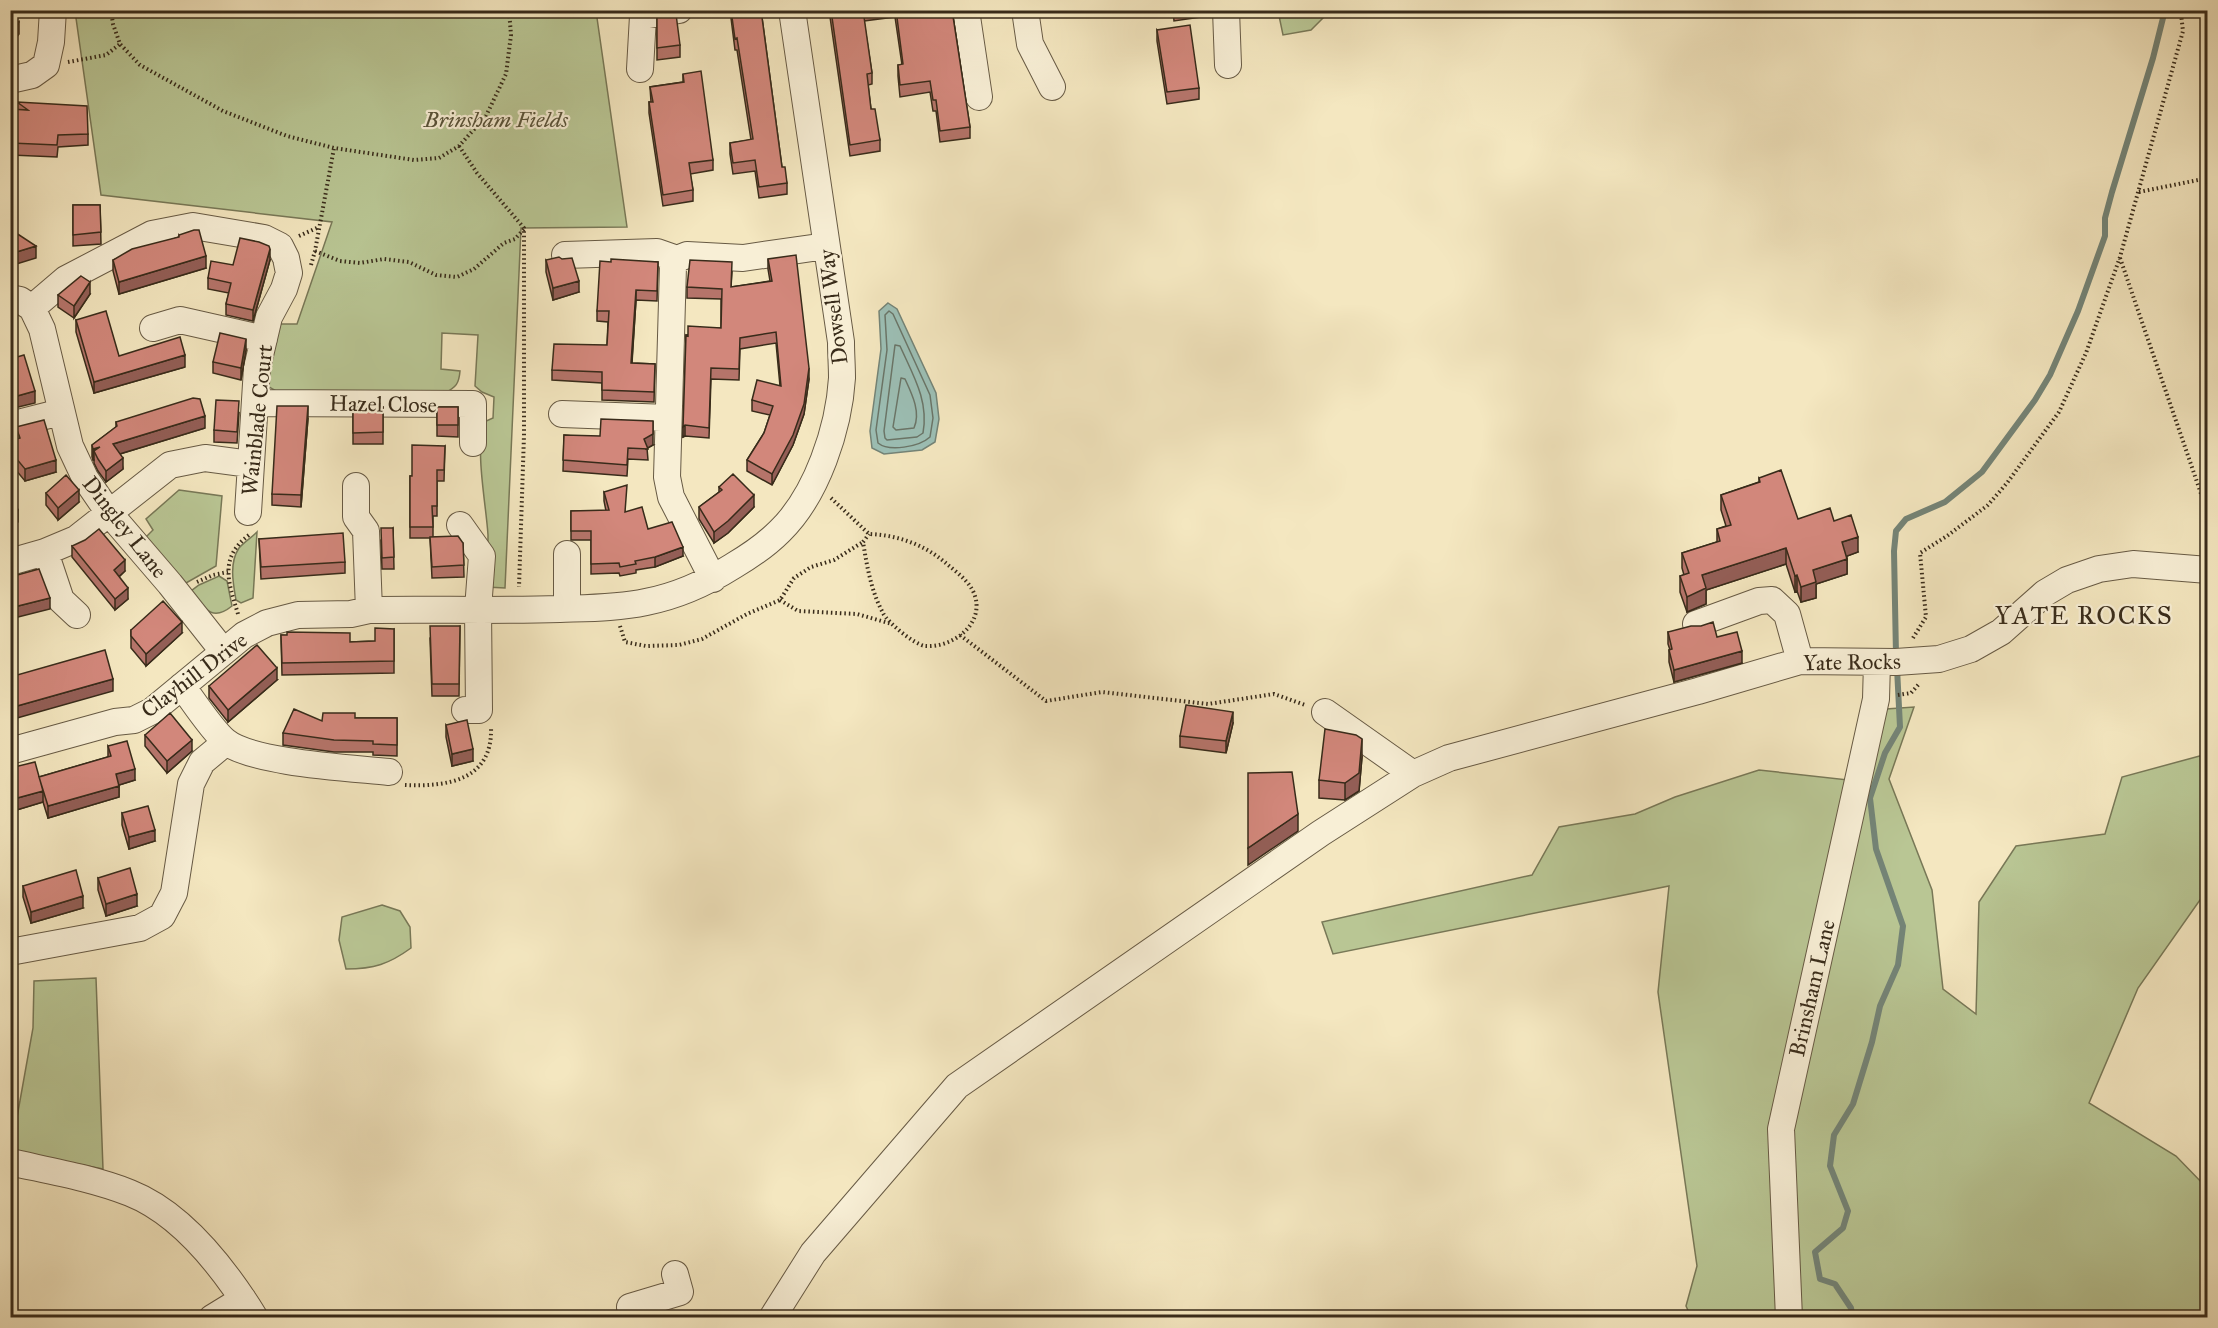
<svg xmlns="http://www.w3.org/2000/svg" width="2218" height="1328" viewBox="0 0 2218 1328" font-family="'IM FELL Great Primer',serif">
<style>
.green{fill:#b9c694;stroke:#787857;stroke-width:1.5}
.water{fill:#9cbfb5;stroke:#748477;stroke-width:1.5}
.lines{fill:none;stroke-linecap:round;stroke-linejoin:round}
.shore{stroke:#6a7568;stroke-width:1.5}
.stream{stroke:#748477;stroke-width:6}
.minor-casing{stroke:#675a44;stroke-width:28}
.path{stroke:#382b1a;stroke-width:4;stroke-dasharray:1.5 3;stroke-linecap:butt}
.minor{stroke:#f8efd6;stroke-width:26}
.wall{fill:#b5746a;stroke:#382b1a;stroke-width:1.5}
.shaded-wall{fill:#935e56;stroke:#382b1a;stroke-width:1.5}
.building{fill:#d2877b;stroke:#382b1a;stroke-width:1.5}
.labels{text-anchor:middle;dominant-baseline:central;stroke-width:4.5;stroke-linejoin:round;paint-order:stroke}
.park-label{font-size:22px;font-style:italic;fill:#585238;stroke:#f8efd6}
.street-label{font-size:22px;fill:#382b1a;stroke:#f8efd6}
.quarter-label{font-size:26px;letter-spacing:1.5px;fill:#382b1a;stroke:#f8efd6}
</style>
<rect width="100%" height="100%" fill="#f4e7c0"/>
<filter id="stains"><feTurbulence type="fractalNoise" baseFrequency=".00333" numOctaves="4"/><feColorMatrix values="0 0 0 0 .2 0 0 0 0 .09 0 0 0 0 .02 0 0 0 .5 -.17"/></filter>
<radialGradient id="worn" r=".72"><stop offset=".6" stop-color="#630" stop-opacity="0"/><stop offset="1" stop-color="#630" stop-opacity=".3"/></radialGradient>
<!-- green -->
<path class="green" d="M75,11H596L627,227L521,228L505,588L486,587C487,569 488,552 488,535C486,503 475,452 484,422L493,418L494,397L482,392L475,386L478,335L442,333L441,369L460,371C459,384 456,387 445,393L276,391L269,387L266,380L278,324H297L332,222L101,195Z
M1278,11V10L1330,11L1311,30L1283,35Z
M179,490L222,496L216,566L186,583L146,537L153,530L146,519Z
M257,532L253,598L241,603L236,600C233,583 229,563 239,548C244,542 251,538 257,532Z
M219,576L227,581L232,606C211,623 204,607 191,591L199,585Z
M1914,707L1889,779L1932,890L1943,989L1976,1014L1979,902L2016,846L2105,834L2122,777L2207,754V890L2138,988L2089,1103L2176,1156L2207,1188V1317H1691L1686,1306L1697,1266L1658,992L1669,886L1333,954L1322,922L1532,875L1559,827L1635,814L1675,797L1759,770L1866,782L1886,709Z
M382,905L400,911L410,927L411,948C389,964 374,969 346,969L339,940L342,917Z
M96,978L103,1169L11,1151L33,1028L34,981Z"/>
<!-- water -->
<path class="water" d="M888,303L897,309L936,393L939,419L935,442L922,450L884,454L872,448L870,431L881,349L879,311Z"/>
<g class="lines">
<!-- shore -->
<path class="shore" d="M889,311L893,314L930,395L933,418L930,437C919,447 889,452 878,443L876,430L887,350L885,315Z
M895,345L900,346C913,375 929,401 923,433L917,437L887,440L885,438L884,431Z
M901,378L905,379C912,394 921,412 914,428L896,430L893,427Z"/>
<!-- stream -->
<path class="stream" d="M1896,655L1894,551L1896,531L1906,519L1945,502L1982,472L2035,400L2050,375L2078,311L2105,236V218L2112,192L2153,58L2165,10
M1853,1318L1851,1308L1835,1284L1820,1279L1815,1252L1843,1228L1848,1211L1830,1166L1834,1135L1853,1104L1872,1042L1880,1006L1898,965L1903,926L1876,849L1870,798L1885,753L1900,727L1897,668"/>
<defs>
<path id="minor" d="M966,10L979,97
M1025,10L1030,44L1052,87
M1226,10L1228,65
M643,16L679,10
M640,69L643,16L641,10
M10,80L32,75L46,65L51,42L53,10
M565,255L657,252L677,259
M10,298L20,300L32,308L42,329L70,446L85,478L109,513L170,584L223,651
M32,308L66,279L152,234L193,226L264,238L280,246L286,258L289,273L284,289L269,317L257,368L248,512
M153,328L180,320L264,339
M255,403L473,404V443
M562,414L668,418
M10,425L61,412
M356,486V517L366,531L369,610
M460,525L482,556L478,609L479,710H465
M45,552L61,600L77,615
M567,554V608
M10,562L45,552L76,539L170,465L205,458L250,464
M713,579L671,497L667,477L673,266L677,259L687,255L743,258L826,246
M1696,624L1759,601L1772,600L1787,614L1800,661
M182,686C193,701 212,730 225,741C251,763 352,768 389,772
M1325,712L1413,774
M10,751L115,722L134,720L152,711L244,635L267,623L298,615L351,614L369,610C432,609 496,611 560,609C588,608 618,608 646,602C677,596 706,583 733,566C750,556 766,545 780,531C817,495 839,428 842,378C842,366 841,354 841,342L792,10
M10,952L140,928L162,916L174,893L191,784L202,762L226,742
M10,1162C50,1171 92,1178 130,1193C183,1214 226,1271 255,1318
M212,1318L243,1299
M633,1318L630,1307L680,1292L675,1274
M772,1318L813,1253L957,1086L1321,833L1413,774L1449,758L1698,691L1800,661L1896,662L1939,659L1971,649L2001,632L2045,593L2067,580L2099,569L2133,564L2208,570
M1789,1318L1781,1129L1876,699L1877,662"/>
</defs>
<!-- minor casing -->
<use href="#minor" class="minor-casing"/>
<!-- path -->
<path class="path" d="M111,10L113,24L120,44L140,65L223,111L287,136L334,148L414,160L439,158L459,146L486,116L506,74L511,35L509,10
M68,62L106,55L120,44
M459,146L477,173L524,228V435L519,587
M2139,192L2208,178
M299,236L319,227
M315,251L340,261L360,263L384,259L409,262L436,275L457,277L474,269L504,243L515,239L524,229
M2120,258L2208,514
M311,265L315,251L334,148
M831,498L869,534C898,535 926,545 948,565C958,573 971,583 975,596C984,625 952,648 925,646C915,645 887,622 883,613C871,591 867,566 863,542L869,534
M197,582L213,575L228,572
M780,600L798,611L857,614L892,624
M238,614C228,581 219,558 249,535
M620,626L625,642L646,646L679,645L702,639L747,614L780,600L794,578L811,567L834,560L863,542
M960,635L1046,701L1102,692L1208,704L1274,694L1305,705
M1913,638L1926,617L1920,553L1947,536L1988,505L2007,483L2059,412L2086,353L2120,257L2183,31L2181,14L2170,10
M1898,695L1911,693L1919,684
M405,785C448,787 493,780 491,727"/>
<!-- minor -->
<use href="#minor" class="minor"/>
</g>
<!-- wall -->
<path class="wall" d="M730,10H761L782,167L787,183V194L759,198L755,171L733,174L730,154V143L751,140L737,50H735Z
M829,10H952L970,127V138L940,142L936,111H933L930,92L900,97L898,76V65H902L895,17L864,21L872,73V84L868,85L871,109L880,140V151L850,156Z
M1173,10H1207V16L1174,21Z
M657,17L680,45V57L657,60Z
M1157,30L1199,88V99L1167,104L1157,41Z
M683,74L713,160V170L690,174L693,190V201L663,206L649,113V102H651L650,87L683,82Z
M17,102L88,134V145L58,147L57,157L11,155V158L10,109L17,110Z
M73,205H100L101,244L73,246Z
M179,235L206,268L119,294L113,271V260L179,237Z
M768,259L809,379L804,414L793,445L772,485L747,471V460L764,433L770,415L752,411V400L780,386L776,343L740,349L739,380L711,379L709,438L685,436L683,437L686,335L721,328V299L687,298V287L732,272L731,287L770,281L768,269Z
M270,260L253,321L226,315V304L229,293L208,289V278L233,265Z
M546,260L579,292L553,300L546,272Z
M611,262H658L657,301L636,300L632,363L655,364L654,402L602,400V383L552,380V370L607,345L608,322L597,321V311Z
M90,294L74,318L58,307V295Z
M76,320L119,356L185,367L94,393L76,332Z
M246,350L241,380L213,373V362Z
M353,407H383V444H353Z
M437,407H458V437L437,436Z
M239,413L237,443L214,442V430Z
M308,418L301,507L272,505V494Z
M116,422L205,428L120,454L123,469L106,482L98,471L94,463V460H93L92,457V445L116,427Z
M16,427L56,472L25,481L10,463V441L16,439Z
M564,435L653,445L647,448L648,460L628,459L627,476L563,471Z
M445,446L444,481H437V516H433V537L463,543L464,577L432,578L430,538H410V476H412Z
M1759,478L1798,519L1834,521L1858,552L1847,556V574L1816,584V598L1801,602L1797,591L1795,592L1786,564L1706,590V604L1687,612L1680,592V576L1684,575L1682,568V553L1717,542V529L1726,526L1721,510V495L1759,482Z
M719,487L754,507L728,533L714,543L699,519V507L719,492Z
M604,492L626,512L683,556L655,567L636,570V573L620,576L619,573L591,574V540H571V511H606L604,501Z
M46,493L79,502L58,520L46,505Z
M393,528L394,569H382L381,540Z
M259,539L345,562V573L261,579Z
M72,546L125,571L119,577L128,599L115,610L72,557Z
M460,626L459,696H432L430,638Z
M394,629V673L282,675L281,635L350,642L375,641Z
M131,630L182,633L146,666L131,648Z
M1668,632L1717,637L1742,663L1674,682L1669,662V650H1670L1668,644Z
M277,680L228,722L209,698V686Z
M355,718H397V756L373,755V752H334L283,745V733L322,721Z
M1233,723L1226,753L1180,747V736Z
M446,725L473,761L452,766L446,737Z
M145,735L192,751L167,773L145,746Z
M108,746L135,780L119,785V797L48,818L43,802L10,812V768L39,777L108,757Z
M1362,757L1359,791L1345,800L1319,798V780Z
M122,813L155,841L129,849L122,825Z
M98,878L137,906L106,916L98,890Z
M23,886L83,908L31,923L23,897Z"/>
<!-- shaded-wall -->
<path class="shaded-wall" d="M17,12V24L13,18Z
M19,22V34L10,46V34Z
M36,246V258L10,266V254Z
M270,249V260L253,321V310Z
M206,256V268L119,294V282Z
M579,281V292L553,300V288Z
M90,282V294L74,318V306Z
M636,290V300L631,374V363Z
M17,314V326L10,336V324Z
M246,339V350L241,380V368Z
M185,355V367L94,393V382Z
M809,368V379L804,414L793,445L772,485V474Z
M35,391V403L10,409V398Z
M308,406V418L301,507V495Z
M205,416V428L113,456V444Z
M653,421V445L646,449L644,439Z
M685,425V436L683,437V427Z
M100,447L94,451V460H93V449Z
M123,458V469L106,482V471Z
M56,460V472L25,481V469Z
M79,490V502L58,520V508Z
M754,495V507L728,533L714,543V532Z
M18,510V522L10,524V512Z
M1858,537V552L1842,558V542Z
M683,547V556L655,567V557Z
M1786,548V564L1706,590V604L1687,612V597L1702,575Z
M1847,559V574L1816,584V598L1801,602V587L1813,570Z
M125,560V571L114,581V570Z
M1797,575V591L1795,592V576Z
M128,588V599L115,610V599Z
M50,598V609L10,619V608Z
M182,622V633L146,666V654Z
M1742,651V663L1674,682V670Z
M277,668V680L228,722V710Z
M113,679V691L10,720V708Z
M1233,712V723L1226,753V741Z
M1362,739V757L1359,791L1345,800V783Z
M192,740V751L167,773V761Z
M473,749V761L452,766V754Z
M135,769V780L116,786V774Z
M119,786V797L48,818V806Z
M43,791V802L10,812V800Z
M1298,814V831L1248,865V848Z
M155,830V841L129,849V837Z
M137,894V906L106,916V904Z
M83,896V908L31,923V912Z"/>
<!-- building -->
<path class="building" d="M10,10H15L17,12L13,18L19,22L10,34Z
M731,10H761L782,167H785L787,183L759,187L755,160L733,163L730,143L753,139L737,38L735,39Z
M831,10H863L872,73L867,74L871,109H875L880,140L850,145Z
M896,10H952L970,127L940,131L936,100H933L930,81L900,85L898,65L903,64Z
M676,14L680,45L657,48V17Z
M1190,25L1199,88L1167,92L1157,30Z
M701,71L713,160L689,163L693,190L663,195L649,102H653L650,87L684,82L683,74Z
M17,102L87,106L88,134L58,135L57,145L11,143L10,146V109L28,110Z
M73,205H100L101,232L73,235Z
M10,229L36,246L10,254Z
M194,230H199L206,256L119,282L113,260L132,249L179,237V235Z
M240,238L259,242L269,246L270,249L253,310L226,304L231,283L208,278L211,261L233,265Z
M796,255L809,368L804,404L793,435L772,474L747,460L764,433L773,406L752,400L757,380L781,386L776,332L740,338L739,369L711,368L709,428L685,425L683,427L686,335L688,336V326L721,328L722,289L687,287L690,260L732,262L731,287L772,281L768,259Z
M559,257L562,259L572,258L579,281L553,288L546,260Z
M611,259L658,262L657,291L636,290L631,363L655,364L654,392L602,390V372L552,370L554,344L607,345L609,311H597L600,261L611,262Z
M81,276L90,282L74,306L58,295Z
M10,310L17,314L10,324Z
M106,311L119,356L180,337L185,355L94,382L76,320Z
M220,333L246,339L241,368L213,362Z
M24,355L35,391L10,398V359Z
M193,398L200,399L205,416L113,444L123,458L106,471L98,459L94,451L100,447L93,449L92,445L117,426L116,422Z
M216,400L239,401L237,432L214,430Z
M277,406H308L301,495L272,494Z
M353,407H383V432L353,433Z
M437,407H458V425H437Z
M601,419L653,421V434L644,439L648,449L628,448L627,465L563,460L564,435L600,436Z
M44,420L56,460L25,469L10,451V441L20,438L16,427Z
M412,445L445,446L444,470H437V506H432L433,527H410V476H412Z
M1781,470L1798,519L1830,508L1834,521L1851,515L1858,537L1842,542L1847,559L1813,570L1816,582L1801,587L1797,575L1795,576L1786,548L1702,575L1706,588L1687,597L1680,576L1689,573L1682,553L1720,541L1717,529L1731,525L1721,495L1760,482L1759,478Z
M733,474L754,495L728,521L714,532L699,507L722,490L719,487Z
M66,475L79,490L58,508L46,493Z
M10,485L18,510L10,512Z
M627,485L625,512L642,507L648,529L672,522L683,547L655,557L635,561L636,564L620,567L619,563L591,564V531H571V511L609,510L604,492Z
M381,528H393L394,557L382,558Z
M99,529L125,560L114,570L128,588L115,599L72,546L85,540Z
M343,533L345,562L261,567L259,539Z
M458,536L463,543L464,565L432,567L430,537Z
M39,569L50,598L10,608V577Z
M163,601L182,622L146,654L131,636V630Z
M1713,622L1717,637L1737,632L1742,651L1674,670L1669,650L1672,649L1668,632L1691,626H1701Z
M430,626H460L459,684H432Z
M375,628L394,629V661L282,663L281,635H287V632L350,633V642L375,641Z
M257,645L277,668L228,710L209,686Z
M105,650L113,679L10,708V677Z
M1186,705L1233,712L1226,741L1180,736Z
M294,709L322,721L323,713H355V718H397V745L373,744V741L334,740L283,733Z
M170,713L192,740L167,761L145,735Z
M467,720L473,749L452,754L446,725Z
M1325,729L1356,735L1362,739L1359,773L1345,783L1319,780Z
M127,741L135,769L116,774L119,786L48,806L39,777L111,756L108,746Z
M35,762L43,791L10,800V768Z
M1292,772L1298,814L1248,848V773Z
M148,806L155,830L129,837L122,813Z
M130,868L137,894L106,904L98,878Z
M76,870L83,896L31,912L23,886Z"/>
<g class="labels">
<!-- park labels -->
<g class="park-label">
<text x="496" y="119">Brinsham Fields</text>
</g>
<!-- street labels -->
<g class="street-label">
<text transform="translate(833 307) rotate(-97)">Dowsell Way</text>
<text transform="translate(383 404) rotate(1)">Hazel Close</text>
<text transform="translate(257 420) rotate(-84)">Wainblade Court</text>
<text transform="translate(125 527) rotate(52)">Dingley Lane</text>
<text transform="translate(1852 662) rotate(-1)">Yate Rocks</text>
<text transform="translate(194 675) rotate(-37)">Clayhill Drive</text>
<text transform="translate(1812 988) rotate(-77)">Brinsham Lane</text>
</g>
<!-- quarter labels -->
<g class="quarter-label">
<text x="2084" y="615">YATE ROCKS</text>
</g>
</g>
<!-- margin -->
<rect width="2218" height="1328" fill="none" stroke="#f4e7c0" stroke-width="36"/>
<rect x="12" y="12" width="2194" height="1304" fill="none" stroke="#382b1a" stroke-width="3"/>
<rect x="18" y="18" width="2182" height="1292" fill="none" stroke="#382b1a" stroke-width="1.5"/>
<rect width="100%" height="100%" filter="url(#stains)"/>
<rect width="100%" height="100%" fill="url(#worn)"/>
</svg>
